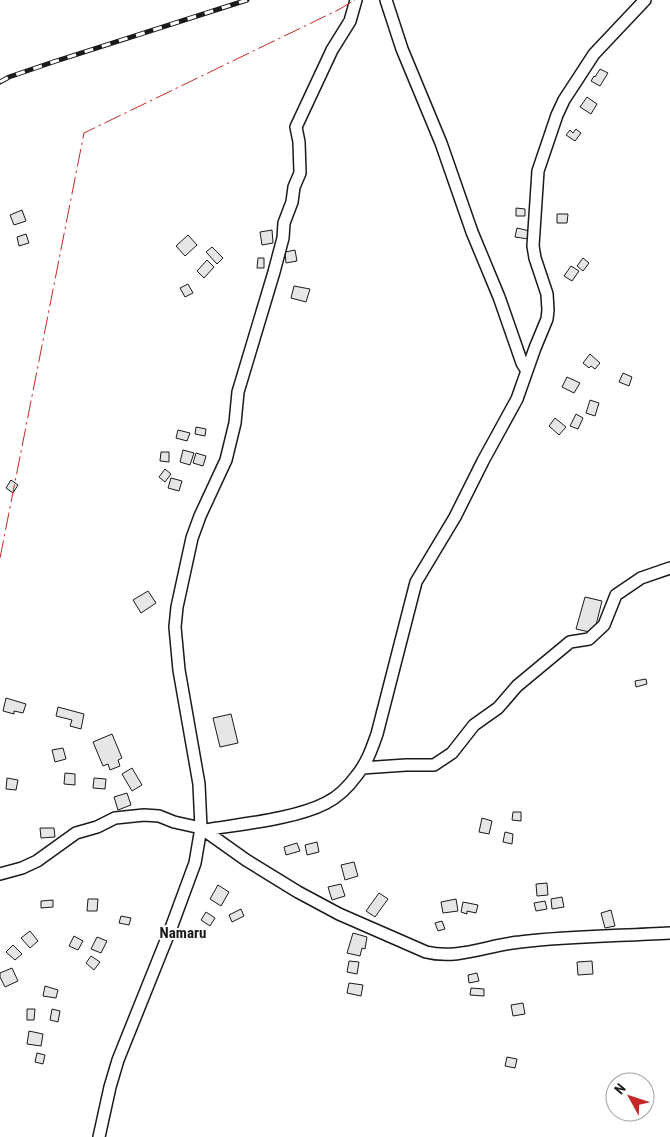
<svg xmlns="http://www.w3.org/2000/svg" width="670" height="1137" viewBox="0 0 670 1137" font-family="'Roboto Condensed',sans-serif">
<style>
.building{fill:#e6e6e6;stroke:#1a1a1a}
.lines{fill:none;stroke-linecap:round;stroke-linejoin:round}
.minor-casing{stroke:#1a1a1a;stroke-width:14}
.minor{stroke:#fff;stroke-width:11}
.rail-casing{stroke:#1a1a1a;stroke-width:5}
.rail{stroke:#fff;stroke-width:3;stroke-dasharray:9;stroke-linecap:butt}
.power{stroke:#c62828;stroke-width:1;stroke-dasharray:18 4 2.5 4;stroke-linecap:butt}
.labels{text-anchor:middle;dominant-baseline:central;stroke-width:4;stroke-linejoin:round;paint-order:stroke}
.quarter-label{font-size:15px;font-weight:bold;fill:#1a1a1a;stroke:#fff}
</style>
<rect width="100%" height="100%" fill="#fff"/>
<!-- building -->
<path class="building" d="M600,69L608,73L600,86L591,81L594,76L595,77Z
M587,97L597,104L591,114L580,107Z
M576,129L581,133L575,141L566,135L570,130L573,133Z
M516,208L525,209V216H516Z
M22,210L26,221L14,225L10,215Z
M557,214H568L567,223H557Z
M517,228L530,231L528,239L515,237Z
M272,230L273,243L262,245L260,232Z
M26,234L29,243L19,246L17,237Z
M188,235L197,245L185,256L176,246Z
M212,247L223,258L217,264L206,252Z
M295,250L297,261L286,263L285,252Z
M258,258H264V268H257Z
M583,258L589,263L583,271L577,266Z
M207,260L214,267L204,278L197,271Z
M571,266L579,271L572,281L564,276Z
M188,284L193,293L185,297L180,288Z
M294,286L310,289L306,302L291,298Z
M590,354L600,363L595,369L591,366L589,368L583,363Z
M623,373L632,377L629,386L619,382Z
M567,377L580,383L574,393L562,387Z
M590,400L599,403L595,416L586,413Z
M576,414L583,418L578,429L570,426Z
M555,418L566,427L559,435L549,426Z
M196,427L206,429L205,436L195,434Z
M178,430L190,433L187,441L176,438Z
M183,450L194,453L190,465L180,462Z
M161,452H169V462L160,461Z
M196,453L206,456L203,466L193,463Z
M165,469L171,474L165,482L159,477Z
M171,478L182,481L179,491L168,488Z
M11,480L18,485L13,493L6,488Z
M148,591L156,603L141,613L133,600Z
M585,597L602,601L594,633L576,629Z
M646,679L647,684L636,687L635,681Z
M6,698L26,704L23,713L14,711V714L3,711Z
M58,707L84,714L81,729L70,726L72,720L56,716Z
M231,714L238,743L220,747L213,718Z
M112,734L122,758L118,760L120,766L110,770L108,764L103,766L93,742Z
M63,748L66,759L55,762L52,750Z
M132,768L142,785L132,791L122,774Z
M65,773L75,774V785L64,784Z
M7,778L18,780L16,790L6,789Z
M94,778L106,779L105,789L93,788Z
M127,793L131,805L118,810L114,797Z
M513,812H521V821L512,820Z
M482,818L492,821L489,834L479,832Z
M40,828H54L55,837L41,838Z
M505,832L513,834L512,844L503,842Z
M317,842L319,852L307,855L305,845Z
M297,843L300,851L286,855L284,847Z
M354,862L358,876L345,880L341,865Z
M547,883L548,895L537,896L536,884Z
M341,884L345,896L332,900L328,887Z
M218,885L229,892L221,906L210,899Z
M379,893L388,899L375,917L366,911Z
M562,897L564,907L552,909L551,899Z
M88,899H98L97,911H87Z
M456,899L458,911L443,913L441,902Z
M53,900V907L41,908V901Z
M545,901L547,909L536,911L534,903Z
M463,902L478,905L476,913L467,911V914L461,912Z
M241,909L244,916L232,922L229,915Z
M611,910L615,926L605,928L601,913Z
M206,912L215,918L210,926L201,920Z
M121,916L131,918L129,925L119,923Z
M442,921L445,929L438,931L435,923Z
M30,931L38,941L30,948L21,938Z
M353,933L367,937L365,949L362,948L360,956L347,953Z
M74,936L83,941L78,950L69,946Z
M97,937L107,941L101,953L91,949Z
M13,945L22,954L15,960L6,952Z
M91,956L100,962L94,970L86,963Z
M349,961L359,962L357,974L347,972Z
M592,961L593,974L578,975L577,962Z
M12,968L18,981L5,987L0,977V973Z
M477,973L479,981L469,983L468,975Z
M349,983L363,985L361,996L347,993Z
M45,986L58,990L56,998L43,996Z
M471,988L484,989V996L470,995Z
M523,1003L525,1014L513,1016L511,1005Z
M27,1009H35L34,1020H27Z
M52,1009L60,1011L58,1022L50,1020Z
M29,1031L43,1034L41,1046L27,1044Z
M37,1053L45,1055L43,1064L35,1062Z
M507,1057L517,1059L515,1068L505,1066Z"/>
<g class="lines">
<defs>
<path id="minor" d="M386,0L402,49L441,143L472,232L499,297L522,363L527,371
M362,768L406,765H434L452,753L474,725L498,708L517,686L570,642L589,639L604,625L616,595L641,578L670,568
M205,830C241,824 295,819 326,803C338,797 349,786 357,775C367,763 372,748 377,734L416,582L455,517L483,461L517,399L535,348L547,319L548,310L547,294L535,258L533,246L538,171L557,115L564,100L594,54L645,0
M0,874L22,868L37,861L76,833L97,827L115,818L144,815L159,816L174,822L201,828L246,860L298,892L339,914L426,952C458,960 488,945 520,942C570,936 620,936 670,933
M99,1137L110,1087L118,1060L171,928L195,863L201,828L199,784L179,670L175,627L177,607L192,538L200,516L226,460L235,423L238,392L274,272L283,238L284,223L292,202L294,187L300,173L299,142L296,127L332,50L350,21L356,0"/>
</defs>
<!-- minor casing -->
<use href="#minor" class="minor-casing"/>
<!-- minor -->
<use href="#minor" class="minor"/>
<defs>
<path id="rail" d="M0,82L9,77L53,62L247,0"/>
</defs>
<!-- rail casing -->
<use href="#rail" class="rail-casing"/>
<!-- rail -->
<use href="#rail" class="rail"/>
<!-- power -->
<path class="power" d="M0,558L84,133L338,10L355,0"/>
</g>
<g class="labels">
<!-- quarter labels -->
<g class="quarter-label">
<text x="183" y="933">Namaru</text>
</g>
</g>
<!-- north arrow -->
<g transform="translate(630 1097) rotate(310)"><circle r="24" fill="#ffffff" stroke="#a3a3a3"/>
<path d="M0-4L9 19L0 12L-9 19Z" fill="#c62828"/>
<text y="-8" font-size="14" font-weight="bold" text-anchor="middle" fill="#1a1a1a">N</text>
</g>
</svg>
